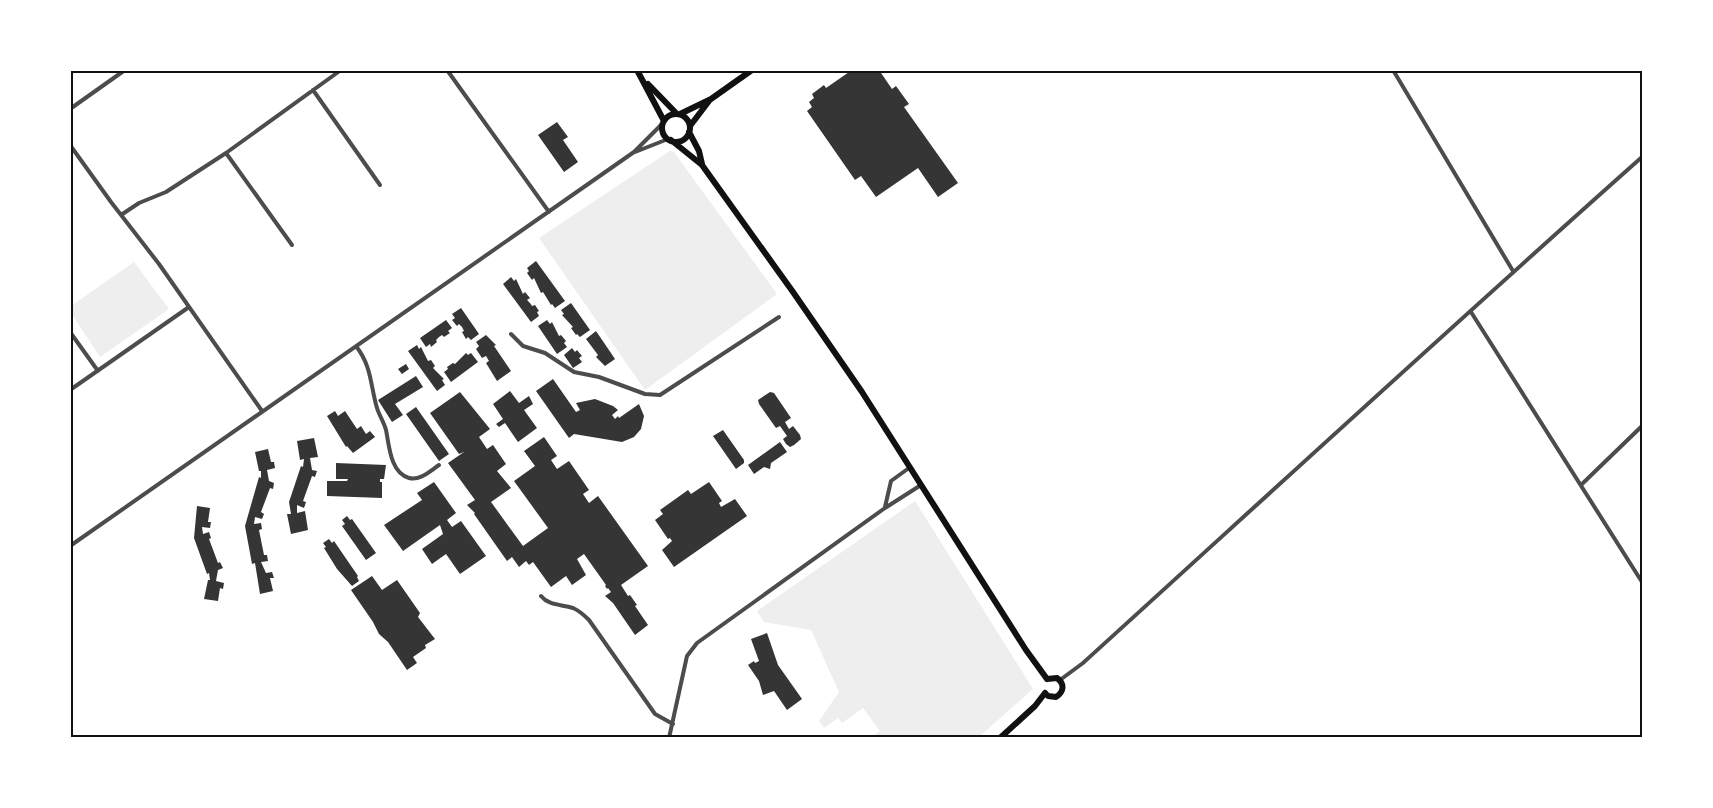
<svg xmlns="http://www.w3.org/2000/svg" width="1713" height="808" viewBox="0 0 1713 808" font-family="Overpass,sans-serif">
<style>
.green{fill:#eee}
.building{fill:#353535}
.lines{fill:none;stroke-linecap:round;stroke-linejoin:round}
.minor{stroke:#4c4c4c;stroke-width:4}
.secondary{stroke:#111;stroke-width:6}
.neatline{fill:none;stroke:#111;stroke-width:2}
</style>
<rect width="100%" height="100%" fill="#fff"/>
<!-- green -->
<path class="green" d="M670,151L674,152L777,294L645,390L539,238Z
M134,262L169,309L100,357L71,313V306Z
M915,501L1033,689L979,737H871L880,731L863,708L842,723L838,718L824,728L819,721L839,692L811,630L764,622L757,611Z"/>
<!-- building -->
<path class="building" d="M852,70H879L892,89L896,86L909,104L904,107L958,183L938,197L918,168L876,197L861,176L855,180L807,111L812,107L809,102L814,98L812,94L824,85L826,88Z
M557,122L568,137L563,140L578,162L564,172L538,135Z
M536,261L565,301L555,308L552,304L551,305L543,292L541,293L534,278L532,280L527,273L529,271L527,268Z
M511,277L514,281L516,279L523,294L525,292L530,298L527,300L530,303L532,306L535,305L539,311L537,312L539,316L531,322L503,284Z
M571,303L590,330L580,337L577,334L576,335L571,328L573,327L562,315L564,314L561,310Z
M461,308L479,334L471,340L468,337L466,339L462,332L464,331L462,327L459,324L457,326L452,320L455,318L452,314Z
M446,320L452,328L448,331L450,333L444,337L442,335L439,337L436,340L437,342L431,347L430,344L426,347L420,338Z
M547,320L550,324L552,322L559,336L561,335L566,341L564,343L567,347L557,354L538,326Z
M596,331L615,359L605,366L596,357L598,355L586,339Z
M486,335L496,345L494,346L511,371L497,381L486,363L489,361L486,356L482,358L476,349L479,346L476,342Z
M417,345L419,349L421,347L428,361L431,360L435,366L433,368L444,379L442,380L445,385L437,391L408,351Z
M572,348L575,352L577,350L582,356L579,358L582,362L573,368L564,355Z
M466,353L468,355L471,353L478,362L451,382L444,372L448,369L447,367L453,363L455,364Z
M406,364L409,369L402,374L398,369Z
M416,376L423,387L395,404L403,415L392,422L378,400Z
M553,379L576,412L580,410L576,403L595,399L613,406L618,410L612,415L615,419L618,416L619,418L639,404L644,416L641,429L634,437L622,442L574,434L569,438L536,391Z
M510,391L519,403L529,396L533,404L524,410L537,428L518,442L505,423L499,427L496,424L503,419L493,404Z
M460,392L490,429L479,437L487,449L493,445L506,464L497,471L511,488L491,502L523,546L548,528L514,481L535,466L524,451L544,437L557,456L551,460L557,469L569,461L589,490L583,494L589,503L598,496L648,566L621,585L628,596L630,595L637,605L635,606L648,625L635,635L613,603L605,596L611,592L608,588L607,589L605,586L606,585L584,554L577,559L586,575L572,585L566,576L551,587L533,562L529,565L526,561L519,567L512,557L507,561L474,514L475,513L467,505L475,500L448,463L464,452L459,454L430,413Z
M770,392L774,393L791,418L785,422L789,429L793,426L800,435L801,439L794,445L790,447L786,444L783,439L787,436L780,426L776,428L759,404L758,400Z
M416,407L449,454L439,461L406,414Z
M335,411L338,416L345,411L357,429L361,426L366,434L370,431L375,437L353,453L347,446L346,447L327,416Z
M723,430L744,460V463L736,469L713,436Z
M314,438L318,457L310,458L312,470L317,471L315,477L312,476L303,501L306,502L304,508L297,505V513L305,511L308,530L291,534L287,514H291L289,502L301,466L303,467L304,459L300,460L297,441Z
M780,442L787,452L771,463L770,469L764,467L754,474L748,465Z
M268,449L271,462H274L275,468L267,470L269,481L274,483L273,489L270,488L261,512L264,514L262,519L255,517L254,524L261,523L262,529L259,530L264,555H267L268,561L261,562L266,573L272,572L274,578H270L273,591L260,594L255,563L252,564L245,526L259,477L261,478V471H259L255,452Z
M336,463L386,465L384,479H380V482H382V498L327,496V481H347L348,479H336Z
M434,482L456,513L447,520L452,527L461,521L486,556L460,574L446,554L432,564L422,549L443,534L440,525L403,551L384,525L422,500L417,493Z
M709,482L722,501L719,503L721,507L735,499L747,516L674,567L662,550L672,541L670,538L668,539L655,520L663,514L660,510L688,490L691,494Z
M197,506L210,508L208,522H211L210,528L202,527L203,534L209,532L211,538L209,539L218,563L220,562L223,568L218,570L216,581L224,583L223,589L220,588L218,601L204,599L208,580H210L209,573L207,574L194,538Z
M347,516L350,520L352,519L376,553L366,560L342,526L345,524L342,520Z
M329,539L332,543L334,541L358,576L357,577L359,581L352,586L337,569L324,548L326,547L323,543Z
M372,576L382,590L397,580L420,613L418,617L435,639L425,645L426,648L413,657L417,663L407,670L388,642L379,634L373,622L351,590Z
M767,633L778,665L802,699L787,710L774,691L763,695L759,681L748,665L754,661L755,663L759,661L751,639Z"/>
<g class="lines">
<!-- minor -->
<path class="minor" d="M447,70L549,212
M1393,70L1513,271
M313,90L380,185
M70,109L125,70
M70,145L111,202L159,264L262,411
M635,152L668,139
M226,153L292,245
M121,215L139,203L166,192L226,153L341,70
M1471,312L1642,582
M70,332L98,371
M511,334L523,346L545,353L574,372L599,377L645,394L660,395L779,317
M356,346C372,367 370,384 377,408C379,415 384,422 386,430C389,444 390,473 409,478C420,481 430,471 439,465
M70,390L189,307
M1581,485L1642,426
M885,507L891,481L909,468
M70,546L634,152L663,123
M541,596C549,606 561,604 573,608C580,611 584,615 589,620L655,714L673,724
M1060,680L1083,663C1269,494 1454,324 1642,157
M669,738L687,656L697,643L885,508L921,485"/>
<!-- secondary -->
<path class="secondary" d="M637,70L664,121
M648,84L677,114
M680,114L711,99L752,70
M662 128a14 14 0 1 1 28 0a14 14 0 1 1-28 0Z
M690,126L709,101
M689,132L699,151L702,164
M671,140L702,165L793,292L862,392L1026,650L1047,679
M1045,693L1048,696L1056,697C1064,692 1065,684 1057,678L1047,679
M1000,738L1035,706L1045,693"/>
</g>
<!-- border -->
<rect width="1713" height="808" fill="none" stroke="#ffffff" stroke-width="144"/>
<rect x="72" y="72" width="1569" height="664" class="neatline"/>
</svg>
